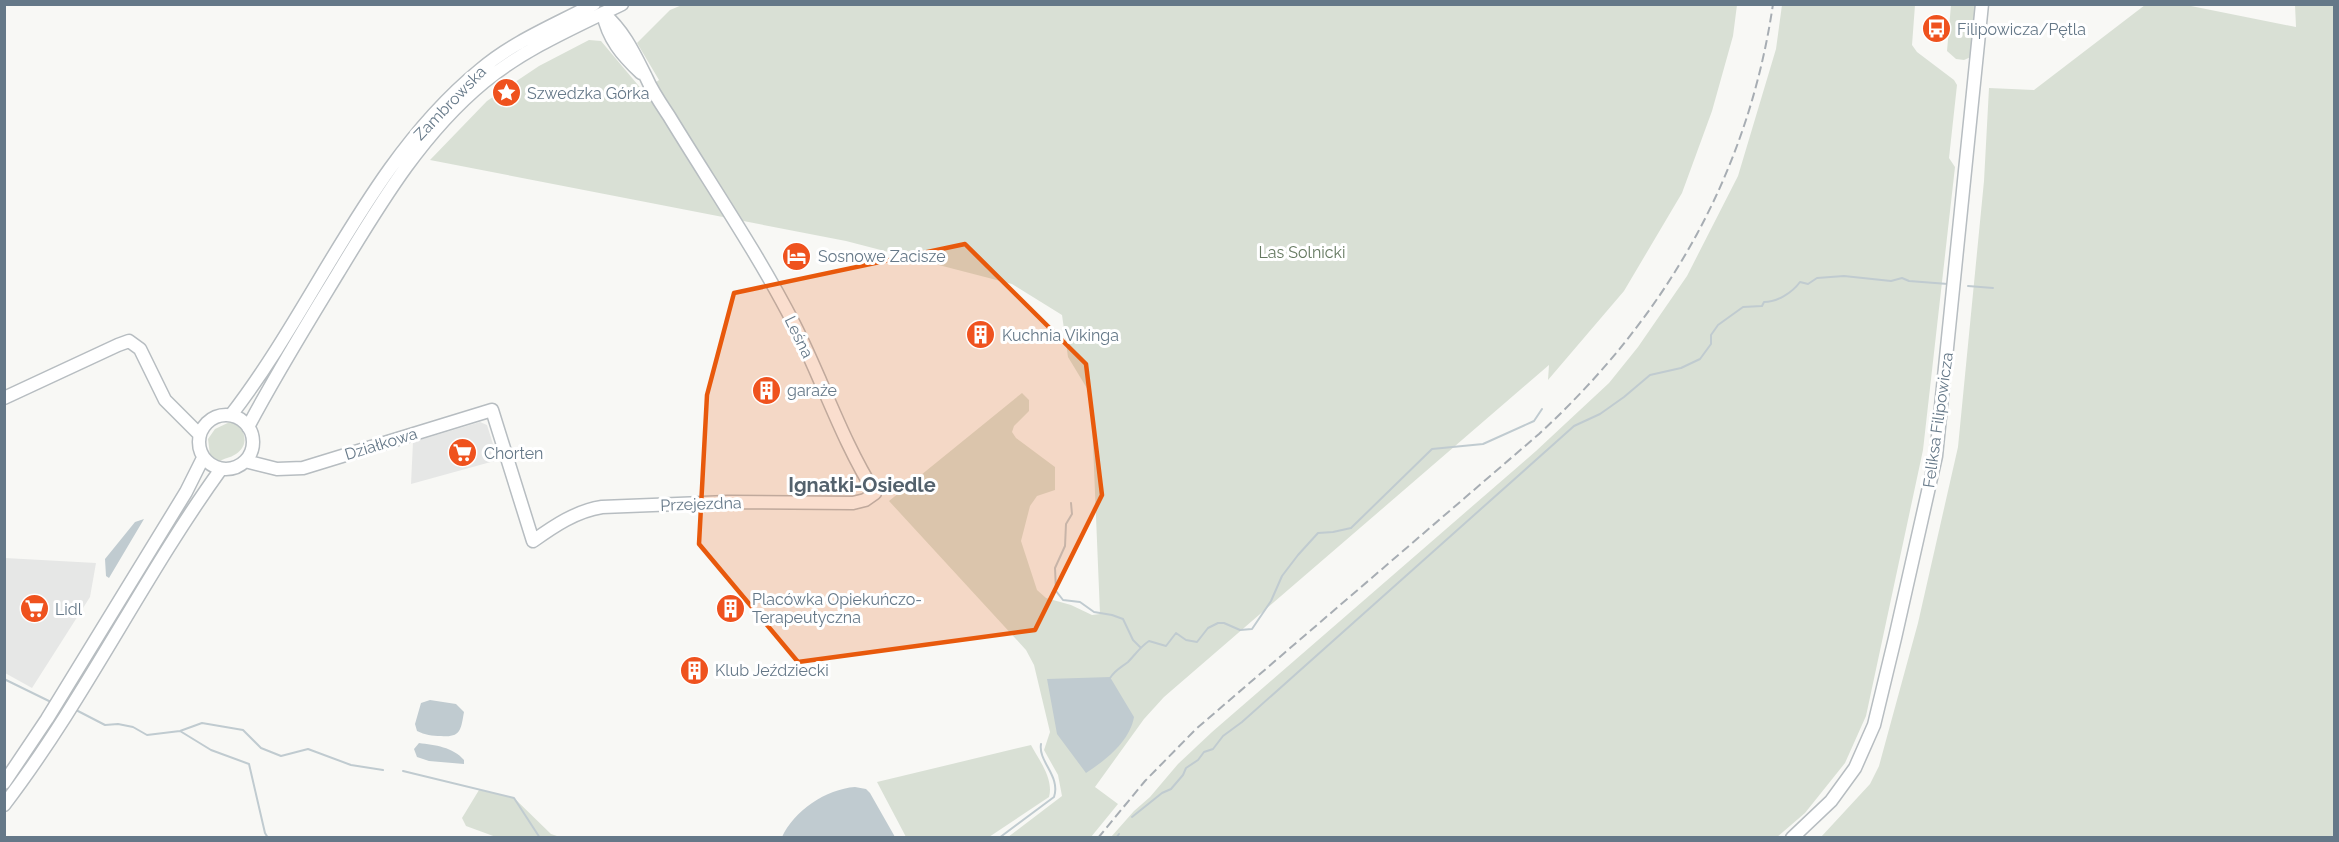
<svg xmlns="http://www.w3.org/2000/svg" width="2339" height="842" viewBox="0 0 2339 842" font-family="Raleway,sans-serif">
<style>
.built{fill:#e6e7e6}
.green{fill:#d9e0d5}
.water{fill:#c0cbd0}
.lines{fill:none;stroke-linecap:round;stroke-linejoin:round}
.stream{stroke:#c0cbd0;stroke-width:2}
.secondary-casing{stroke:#b7bdc1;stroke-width:15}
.secondary{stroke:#fff;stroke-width:12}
.rail{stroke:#a7adb3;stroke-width:2;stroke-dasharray:9 4.5;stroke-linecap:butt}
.marked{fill:#e8590c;fill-opacity:0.2;stroke:#e8590c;stroke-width:4.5;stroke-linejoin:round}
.labels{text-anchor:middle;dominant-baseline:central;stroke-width:6;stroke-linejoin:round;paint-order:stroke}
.poi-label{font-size:16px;fill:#657888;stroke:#fff;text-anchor:start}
.street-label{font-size:16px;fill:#657888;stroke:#fff}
.park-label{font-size:16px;fill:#657960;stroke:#fff}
.quarter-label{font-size:20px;font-weight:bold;fill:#53616c;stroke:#fff}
</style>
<rect width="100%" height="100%" fill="#f8f8f5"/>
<!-- built -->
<path class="built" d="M480,422L487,425L498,460L411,484L413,442Z
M5,558L96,563L90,597L32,688L5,673Z"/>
<!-- green -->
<path class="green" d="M682,5H1737L1733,36L1712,111L1682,193L1624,291L1548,380L1549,365L1164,697L1144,719L1095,787L1118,804L1091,837H1008L1062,796L1058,775L1044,750L1050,732L1034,665L1026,650L889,501L1022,393L1029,400V411L1014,426L1012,432L1016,438L1055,467V490L1037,496L1030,506L1021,541L1037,590L1046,598L1071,605L1092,615L1100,614L1091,395L1068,357L1062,315L1012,284L846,241L430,160L487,101L539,66L589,40L601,41L643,91L659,80L637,43L670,10Z
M1782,5H1915L1912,45L1917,52L1954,80L1957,85L1949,158L1955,167L1923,450L1866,716L1845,763L1805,813L1777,837H1111L1134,811L1150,797L1178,764L1212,732L1536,451L1609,383L1638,347L1687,276L1738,176L1776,49Z
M1951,5H1979L1973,56L1964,60L1956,59L1947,51Z
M2145,5H2186L2296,27L2295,5H2334V837H1821L1870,784L1879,766L1918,623L1958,447L1984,181L1989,88L2034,90Z
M234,420C245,429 250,445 236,454C230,458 224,458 218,462L210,455L208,439L215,429Z
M1031,745C1039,760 1054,779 1049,797L989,837H906L877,782Z
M479,790L514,798L551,834L560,837H496L466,826L462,818Z"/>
<!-- water -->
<path class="water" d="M144,519L109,578L106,576L105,559L135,522Z
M1110,677L1134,717C1130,741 1106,760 1086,773L1057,734L1047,679Z
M430,700L456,704L464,712C461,729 461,738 441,736C432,736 425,735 417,731L415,724L421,703Z
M419,743C435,745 453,747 464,760V764L429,761L417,757L414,749Z
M855,787L866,789L870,793L895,837H782C794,811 826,789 855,787Z"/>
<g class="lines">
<!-- stream -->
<path class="stream" d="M1968,286L1993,288
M1071,503L1072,514L1066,524L1065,546L1055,568L1056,591L1063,600L1080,602L1094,612L1112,615L1123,619L1133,640L1140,647
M1110,678C1115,670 1120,668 1128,662C1135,655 1140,647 1149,641L1166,646L1176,633L1186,640L1197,642L1208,628L1218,623H1224L1240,630L1252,629L1271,601L1282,576L1298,555L1318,533L1333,532L1351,528L1432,449L1483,444L1534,421L1542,409
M4,679L53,703
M76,710L105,725L118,724L133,727L147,735L180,731L202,723L243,730L261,748L281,756L308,749L351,765L383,770
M180,731L211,750L249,764L265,833L268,838
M403,771L514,798L540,838
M1132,817L1162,793L1171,789L1183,775L1186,768L1198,760L1204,752L1213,749L1223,736L1242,722L1574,426L1600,414L1624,397L1650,375L1681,368L1700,359L1711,344V335L1718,325L1743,307L1762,306L1764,302C1777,302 1792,293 1800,282L1808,284L1817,278L1844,276L1891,281L1902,278L1909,281L1948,284
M999,838L1054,797C1061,776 1038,762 1041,744
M1116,838L1119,834"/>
<defs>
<path id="secondary" d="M603,13C608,39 622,55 641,73
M4,398L118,345L129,341L140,349L165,400L199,434
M199 442a27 27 0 1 1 54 0a27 27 0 1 1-54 0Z
M231,415C317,304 369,161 480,70C514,41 555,25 594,4
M248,427C276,374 307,324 338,273C380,204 421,134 484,82C524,49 575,27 622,4
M245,461L277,469L303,468L492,410L533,541C554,526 576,511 602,507L728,502L853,503L865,500L875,493C842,441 822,379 794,324C757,252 711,185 669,116C661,104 652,91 646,77C634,53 624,31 603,13
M4,783L47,719L186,492L203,458
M4,805C85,699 143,577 221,469
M1792,838L1831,801L1855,768L1874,725L1895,638L1936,456L1982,4"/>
</defs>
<!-- secondary casing -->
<use href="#secondary" class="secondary-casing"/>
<!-- secondary -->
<use href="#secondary" class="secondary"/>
<!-- rail -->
<path class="rail" d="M1098,838L1145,781L1196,729L1539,434C1665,318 1748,175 1773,4"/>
</g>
<!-- marked area -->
<path class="marked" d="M965,244L1086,364L1102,495L1035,630L798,662L699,544L707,395L734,293Z"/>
<!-- icons -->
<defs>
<symbol id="bus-disc" viewBox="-11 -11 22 22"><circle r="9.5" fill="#ef521e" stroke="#fff"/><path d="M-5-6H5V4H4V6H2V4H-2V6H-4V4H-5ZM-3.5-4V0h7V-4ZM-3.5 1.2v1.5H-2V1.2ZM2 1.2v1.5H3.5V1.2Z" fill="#fff"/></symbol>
<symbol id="sight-disc" viewBox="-11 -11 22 22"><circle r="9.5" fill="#ef521e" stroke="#fff"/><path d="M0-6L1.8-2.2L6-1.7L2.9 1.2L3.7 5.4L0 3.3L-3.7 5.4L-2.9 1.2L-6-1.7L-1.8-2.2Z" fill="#fff"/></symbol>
<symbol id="hotel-disc" viewBox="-11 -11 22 22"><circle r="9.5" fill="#ef521e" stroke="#fff"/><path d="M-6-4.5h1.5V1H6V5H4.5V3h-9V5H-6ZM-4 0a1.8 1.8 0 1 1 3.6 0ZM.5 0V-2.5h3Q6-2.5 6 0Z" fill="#fff"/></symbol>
<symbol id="building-disc" viewBox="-11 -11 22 22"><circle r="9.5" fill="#ef521e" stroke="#fff"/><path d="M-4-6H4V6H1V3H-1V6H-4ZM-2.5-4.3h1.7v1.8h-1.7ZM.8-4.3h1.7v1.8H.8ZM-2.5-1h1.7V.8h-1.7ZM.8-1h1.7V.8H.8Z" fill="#fff"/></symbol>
<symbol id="supermarket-disc" viewBox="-11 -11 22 22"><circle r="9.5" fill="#ef521e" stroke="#fff"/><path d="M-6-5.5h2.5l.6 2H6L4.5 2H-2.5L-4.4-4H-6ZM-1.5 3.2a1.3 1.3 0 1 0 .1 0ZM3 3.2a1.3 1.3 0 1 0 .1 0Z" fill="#fff"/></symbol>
</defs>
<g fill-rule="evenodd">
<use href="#bus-disc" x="1920" y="12" width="33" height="33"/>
<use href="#sight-disc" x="490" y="76" width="33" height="33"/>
<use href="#hotel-disc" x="780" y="240" width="33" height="33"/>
<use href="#building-disc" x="964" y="318" width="33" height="33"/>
<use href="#building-disc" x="750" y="374" width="33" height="33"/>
<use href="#supermarket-disc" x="446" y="436" width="33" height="33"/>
<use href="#building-disc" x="714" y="592" width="33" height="33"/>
<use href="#supermarket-disc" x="18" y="592" width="33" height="33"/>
<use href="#building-disc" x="678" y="654" width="33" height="33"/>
</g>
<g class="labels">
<!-- poi labels -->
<g class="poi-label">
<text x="1957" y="29">Filipowicza/Pętla</text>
<text x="527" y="93">Szwedzka Górka</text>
<text x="818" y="256">Sosnowe Zacisze</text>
<text x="1002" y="335">Kuchnia Vikinga</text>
<text x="787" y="390">garaże</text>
<text x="484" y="453">Chorten</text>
<text x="752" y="599">Placówka Opiekuńczo-<tspan x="752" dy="18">Terapeutyczna</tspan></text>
<text x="55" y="609">Lidl</text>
<text x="715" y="670">Klub Jeździecki</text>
</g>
<!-- street labels -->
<g class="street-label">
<text transform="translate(450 103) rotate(-46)">Zambrowska</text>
<text transform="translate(799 337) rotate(64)">Leśna</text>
<text transform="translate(1938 420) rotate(-82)">Feliksa Filipowicza</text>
<text transform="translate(381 444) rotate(-17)">Działkowa</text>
<text transform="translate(701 504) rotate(-2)">Przejezdna</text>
</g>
<!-- park labels -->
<g class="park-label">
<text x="1302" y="252">Las Solnicki</text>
</g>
<!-- quarter labels -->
<g class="quarter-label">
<text x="862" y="485">Ignatki-Osiedle</text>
</g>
</g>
<!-- border -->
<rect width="2339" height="842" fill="none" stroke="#657888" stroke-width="12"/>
</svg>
